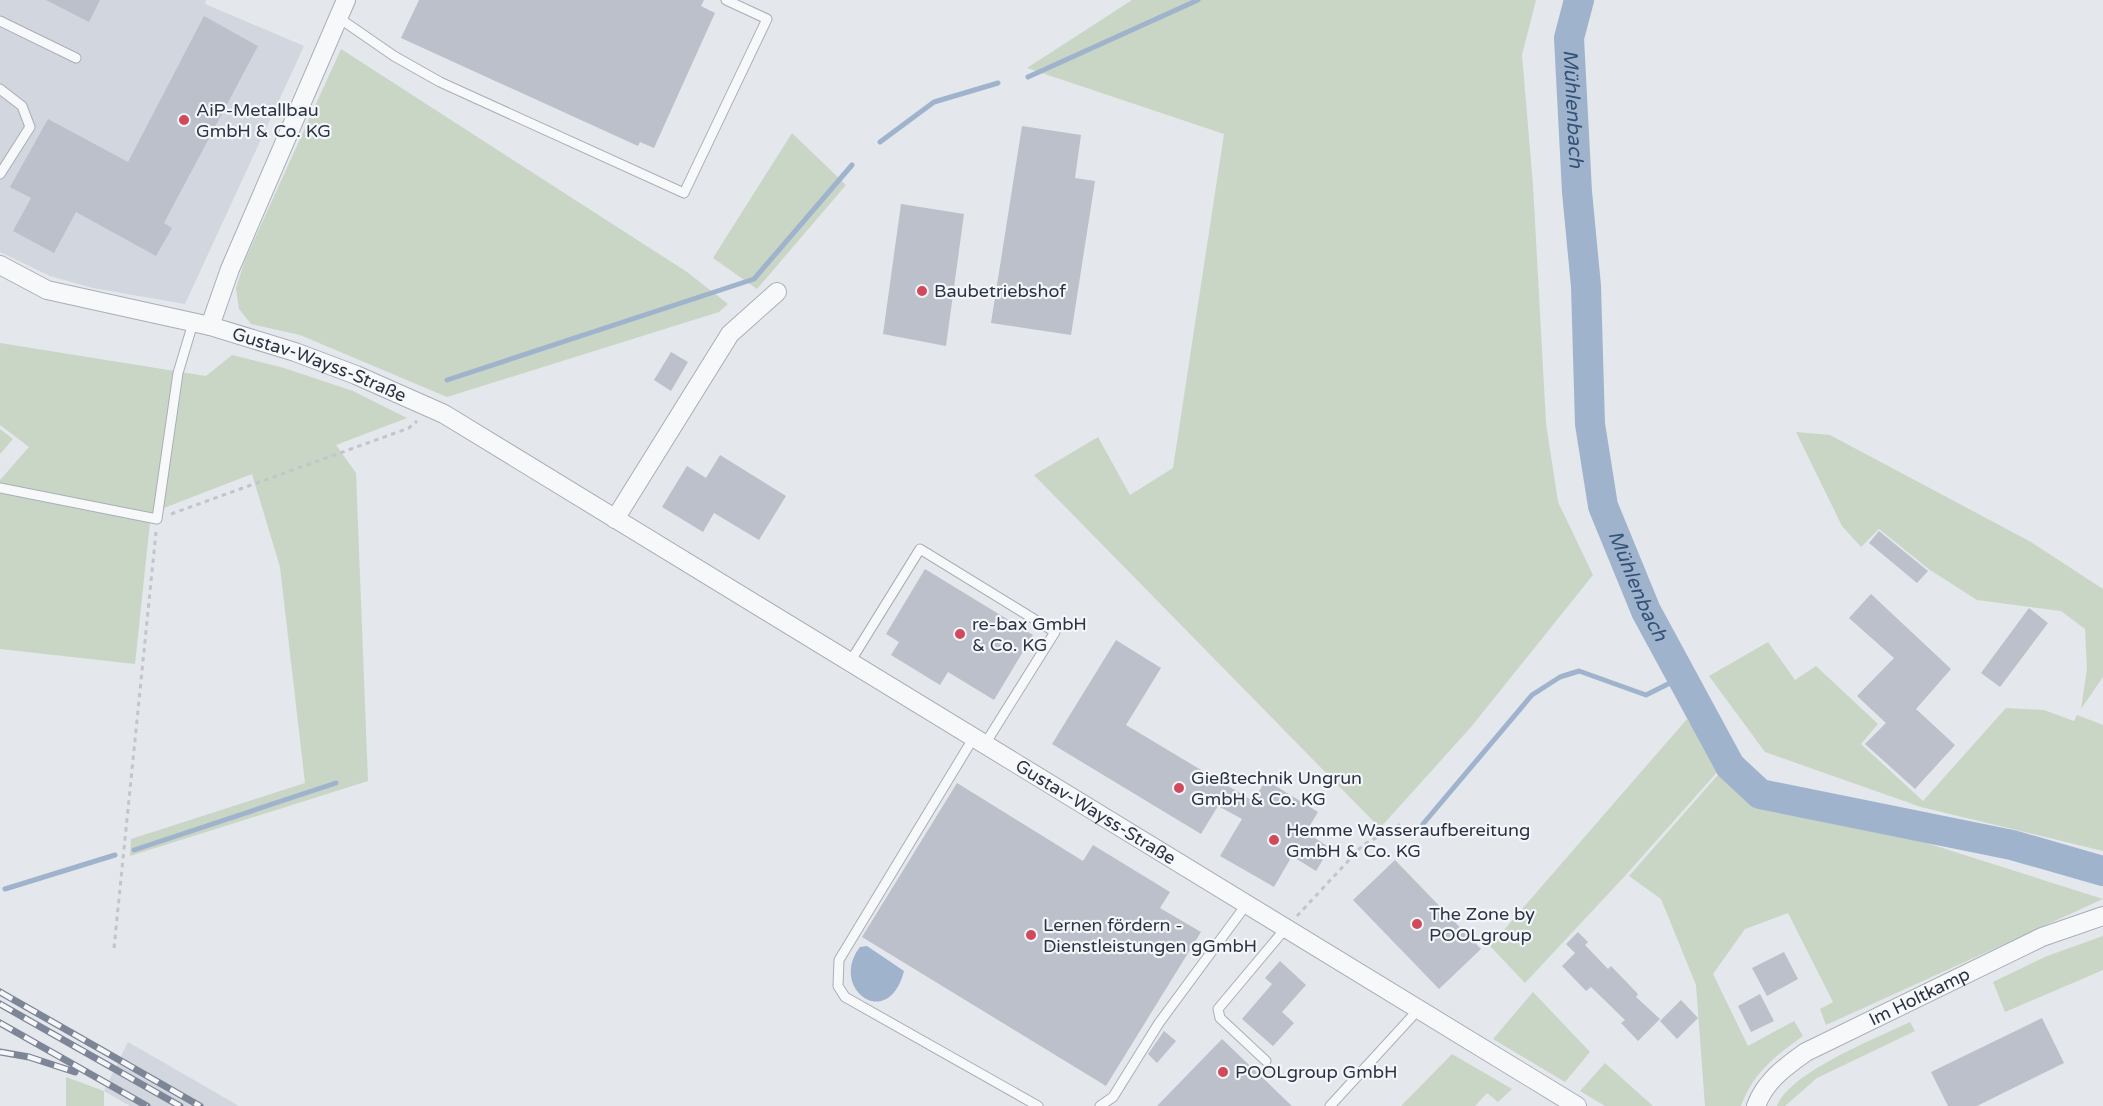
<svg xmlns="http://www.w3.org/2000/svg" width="2103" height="1106" viewBox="0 0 2103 1106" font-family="'Varela Round',sans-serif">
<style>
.built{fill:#d2d6de}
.green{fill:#c9d6c5}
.water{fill:#9fb4cc}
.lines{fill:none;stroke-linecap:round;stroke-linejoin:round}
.stream{stroke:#9fb4cc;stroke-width:5}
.river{stroke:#9fb4cc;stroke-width:30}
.building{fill:#bbc0ca}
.service-casing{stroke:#a9aeb7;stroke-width:11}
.minor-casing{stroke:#a9aeb7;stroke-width:20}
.path{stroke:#c2c5cb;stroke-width:3;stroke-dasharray:4.5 4.5;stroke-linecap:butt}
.service{stroke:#f7f8fa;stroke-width:9}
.minor{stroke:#f7f8fa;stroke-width:18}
.rail-casing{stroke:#7d8696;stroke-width:7}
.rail{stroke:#f4f6f9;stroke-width:4.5;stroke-dasharray:14;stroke-linecap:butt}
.poi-dot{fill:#d1495b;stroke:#f4f6f9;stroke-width:2}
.labels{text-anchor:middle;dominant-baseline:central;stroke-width:4.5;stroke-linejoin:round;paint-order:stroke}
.poi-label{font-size:18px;fill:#2b3445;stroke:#f4f6f9;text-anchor:start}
.street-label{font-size:18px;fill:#2b3445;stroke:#f4f6f9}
.water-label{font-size:20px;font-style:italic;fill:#34527a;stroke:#f4f6f9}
</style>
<rect width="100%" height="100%" fill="#e4e7ec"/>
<!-- built -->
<path class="built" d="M0,0H206L205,4L304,46L185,304L93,288L50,276L0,252Z
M128,1042L239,1106H130L104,1091Z"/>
<!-- green -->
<path class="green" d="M1132,0H1536L1522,55L1533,185L1546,423L1558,502L1593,575L1471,727L1380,828L1034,475L1098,437L1130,495L1173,468L1224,134L1027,68Z
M341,49L687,272L728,304L719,312L447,397L300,335L251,324L239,309L236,288L245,260Z
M792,133L846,185L757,289L713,258Z
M0,343L206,376L232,355L284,368L353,391L407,418L336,445L356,473L368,781L130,856L131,839L305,783L280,567L252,474L151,513L135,664L0,649V480L29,447L0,425Z
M0,429L13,439L0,454Z
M1796,432L1830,435L2031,542L2103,589V677L2081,709L2087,668L2085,629L2061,611L1977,600L1930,570L1879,529L1861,547L1842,526Z
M1768,642L1795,680L1816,666L1878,724L1861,744L1923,801L2006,708L2044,710L2074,721L2077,715L2103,725V851L1921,807L1765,752L1709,676Z
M1687,719L1719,770L1624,877L1525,983L1490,946Z
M1724,768L1763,803L1895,833L2103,899L1826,1025L1820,1009L1833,1002L1788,913L1745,929L1713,974L1748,1046L1794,1021L1803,1036C1775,1056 1753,1073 1741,1106H1705L1696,985L1661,899L1629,876Z
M2103,936V970L2005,1012L1993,982L2047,956Z
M1533,992L1590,1052L1565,1082L1493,1039Z
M1910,1022L1915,1031L1817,1078L1785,1106H1777C1790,1072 1877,1038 1910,1022Z
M1452,1054L1512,1089L1498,1102L1487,1093L1475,1106H1401Z
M1605,1063L1653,1106H1605L1580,1091Z
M66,1077L104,1091V1106H66Z"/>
<!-- water -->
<path class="water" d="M867,946L904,971C888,1033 828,988 860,947Z"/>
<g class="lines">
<!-- stream -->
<path class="stream" d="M1028,77L1198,0
M880,142L934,102L998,83
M447,380L754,279L852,165
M1423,824L1532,695L1560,677L1579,671L1646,695L1682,677
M134,850L336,783
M5,889L115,855"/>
<!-- river -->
<path class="river" id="s1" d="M1579,0L1569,38L1577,192L1586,286L1590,424L1603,506L1646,611L1730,766L1760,794L2012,845L2103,871"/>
</g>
<!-- building -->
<path class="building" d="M46,0H100L89,22Z
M419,0H704L701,6L715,13L654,148L640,142L638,146L401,38Z
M204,16L258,46L164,223L172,228L156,256L76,212L54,253L13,231L31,198L10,187L48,119L128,162Z
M1022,126L1081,135L1075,178L1095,181L1071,335L991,323Z
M901,204L964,214L946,346L883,334Z
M671,352L688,362L671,391L654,380Z
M720,455L786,496L759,540L714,513L703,532L662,507L687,466L706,478Z
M1879,531L1928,571L1917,583L1869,543Z
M925,569L1033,635L994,700L948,672L940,685L891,655L899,642L886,634Z
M1871,594L1951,669L1916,709L1955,745L1915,789L1865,744L1886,723L1857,696L1894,658L1849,618Z
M2029,608L2048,623L2000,687L1981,673Z
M1116,640L1161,668L1126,725L1253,801L1266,780L1318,812L1306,832L1330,848L1316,871L1292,856L1274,887L1220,856L1242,819L1218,806L1201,834L1052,744Z
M957,783L1083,861L1093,845L1170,892L1160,908L1201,932L1106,1086L862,937Z
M1395,860L1481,949L1439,989L1353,900Z
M1578,932L1588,942L1585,945L1608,969L1611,966L1638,994L1636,997L1660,1019L1638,1041L1621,1023L1625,1020L1591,987L1586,991L1562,966L1575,953L1566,944Z
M1784,952L1798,979L1767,996L1752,968Z
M1280,961L1306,985L1282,1012L1294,1023L1273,1046L1242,1019L1272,984L1265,978Z
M1760,994L1774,1021L1751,1032L1738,1006Z
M1681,1000L1698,1018L1677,1039L1660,1021Z
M2042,1018L2064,1063L1977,1106H1948L1931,1072Z
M1164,1031L1176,1041L1157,1063L1148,1054Z
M1222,1039L1292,1106H1157Z"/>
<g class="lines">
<defs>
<path id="service" d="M339,18L394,56L440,82L684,193L767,19L726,0
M0,21L76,58
M0,89L22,106L30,127L0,174
M0,488L157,519L178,373L193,323
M850,662L920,549L1055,632L985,744
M974,737L839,960L838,986L845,997L1038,1106
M1266,1061L1220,1018L1218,1009L1285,929
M1100,1106L1113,1097L1159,1023L1246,905
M1330,1106L1418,1010"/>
<g id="minor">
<path id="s2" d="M0,265L47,290L210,326L295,352L356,375L444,414L1577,1106"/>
<path d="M210,326L230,269L346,0"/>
<path d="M615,519L730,334L777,292"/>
<path id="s3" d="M1756,1106C1765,1081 1785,1067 1806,1052L2042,937L2103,916"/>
</g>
</defs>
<!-- service casing -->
<use href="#service" class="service-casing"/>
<!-- minor casing -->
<use href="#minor" class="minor-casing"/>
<!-- path -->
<path class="path" d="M171,514L409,428L417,421
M1297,916L1363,845L1403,823
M114,948L156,532"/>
<!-- service -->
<use href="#service" class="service"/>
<!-- minor -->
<use href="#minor" class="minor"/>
<defs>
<path id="rail" d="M0,992L200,1106
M0,1004L180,1106
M0,1023L147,1106
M0,1052L29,1057L75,1072"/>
</defs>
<!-- rail casing -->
<use href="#rail" class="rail-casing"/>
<!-- rail -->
<use href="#rail" class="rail"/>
</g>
<!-- markers -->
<g class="poi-dot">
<circle cx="184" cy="120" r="6"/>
<circle cx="922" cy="291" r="6"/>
<circle cx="960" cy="634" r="6"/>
<circle cx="1179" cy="788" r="6"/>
<circle cx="1274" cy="840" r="6"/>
<circle cx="1417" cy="924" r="6"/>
<circle cx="1031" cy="935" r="6"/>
<circle cx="1223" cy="1072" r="6"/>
</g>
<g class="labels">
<!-- poi labels -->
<g class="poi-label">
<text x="196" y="110">AiP-Metallbau<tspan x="196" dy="21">GmbH &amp; Co. KG</tspan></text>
<text x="934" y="291">Baubetriebshof</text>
<text x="972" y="624">re-bax GmbH<tspan x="972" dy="21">&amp; Co. KG</tspan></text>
<text x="1191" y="778">Gießtechnik Ungrun<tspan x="1191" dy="21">GmbH &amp; Co. KG</tspan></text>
<text x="1286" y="830">Hemme Wasseraufbereitung<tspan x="1286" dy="21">GmbH &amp; Co. KG</tspan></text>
<text x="1429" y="914">The Zone by<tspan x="1429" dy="21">POOLgroup</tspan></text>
<text x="1043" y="925">Lernen fördern -<tspan x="1043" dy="21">Dienstleistungen gGmbH</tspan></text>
<text x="1235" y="1072">POOLgroup GmbH</text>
</g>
<!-- street labels -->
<g class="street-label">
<text stroke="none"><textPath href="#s2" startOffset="336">Gustav-Wayss-Straße</textPath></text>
<text stroke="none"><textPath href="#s2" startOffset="1234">Gustav-Wayss-Straße</textPath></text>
<text stroke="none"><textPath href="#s3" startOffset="201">Im Holtkamp</textPath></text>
</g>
<!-- water labels -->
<g class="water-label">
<text stroke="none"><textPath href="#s1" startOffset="110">Mühlenbach</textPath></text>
<text stroke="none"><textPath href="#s1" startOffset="596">Mühlenbach</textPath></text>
</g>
</g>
</svg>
